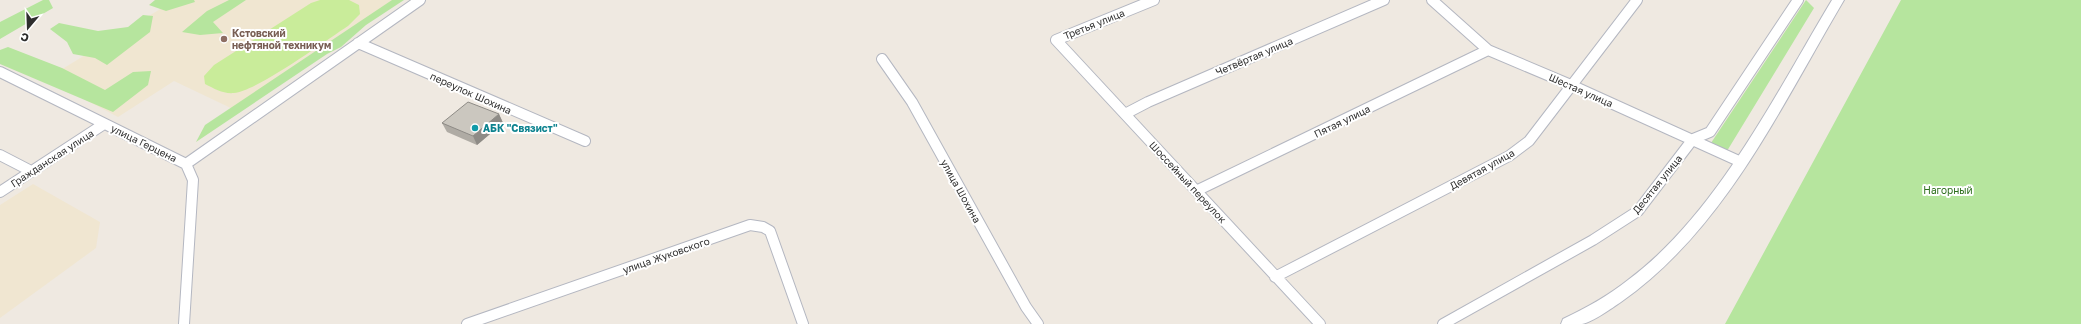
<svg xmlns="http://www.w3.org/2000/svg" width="2081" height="324" viewBox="0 0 2081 324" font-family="'Golos Text',sans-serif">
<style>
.education{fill:#f0e6d1}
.green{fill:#b6e59e}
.pitch{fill:#c9ec9a}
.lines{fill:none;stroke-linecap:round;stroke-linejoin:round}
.minor-casing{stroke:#b4b7c1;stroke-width:12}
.secondary-casing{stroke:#b4b7c1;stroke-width:2}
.minor{stroke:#fff;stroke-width:10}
.secondary{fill:#fff;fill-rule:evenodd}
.wall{fill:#afaba4}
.shaded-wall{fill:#8e8b86}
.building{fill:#cbc7bf;stroke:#8e8b86}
.education-dot{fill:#8d6e63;stroke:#fff;stroke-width:1.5}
.culture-dot{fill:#0f9aa8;stroke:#fff;stroke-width:1.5}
.labels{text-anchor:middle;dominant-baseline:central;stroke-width:4;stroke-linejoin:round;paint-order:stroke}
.street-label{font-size:10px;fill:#2e2e2e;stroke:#fff}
.education-label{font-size:10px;font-weight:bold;fill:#785e54;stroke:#fff;text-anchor:start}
.culture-label{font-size:10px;font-weight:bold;fill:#0d838f;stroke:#fff;text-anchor:start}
.park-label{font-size:10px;fill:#2c6e1b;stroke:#fff}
</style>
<rect width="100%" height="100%" fill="#efe9e1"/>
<!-- education -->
<path class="education" d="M175,0H396L235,110L174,81L118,117L46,79Z
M33,184L100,222L96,248L0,318V205Z"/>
<!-- green -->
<path class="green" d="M43,0H49L53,8L0,39V22Z
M155,0H194L195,2L166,11L149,5Z
M229,0H246L213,22L223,33L200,35L182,32L207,11Z
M392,0H404L366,25L341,47L327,54L196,142L205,125Z
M1806,0L1814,8L1727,151L1711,143Z
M1901,0H2081V324H1725Z
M143,15L153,16L150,32L107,65L95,58L73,54L67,42L50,29L59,23L98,31L128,27Z
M8,47L62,68L105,90L133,72L151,71L148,85L113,112L0,64V50Z"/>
<!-- pitch -->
<path class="pitch" d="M320,0H349L359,5L360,14L348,26C325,41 257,91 234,93C223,94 215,89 205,84L204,76L214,65L311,3Z"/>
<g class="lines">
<defs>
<path id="minor" d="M1154,0L1056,40L1320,324
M1432,0L1488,50L1571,85L1741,162
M358,43L585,141
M882,59L912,102L1026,307L1038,324
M0,72L186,164L193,180L184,324
M1125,114L1148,102L1384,0
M0,155L31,171
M186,164L420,0
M1196,191L1488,50
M0,192L104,124
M1275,277L1509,156L1529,141L1637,0
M467,324L750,225L763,227L770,231L803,324
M1443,324L1593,240L1638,211L1693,139L1710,132L1798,0"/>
<path id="secondary" d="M1832,0H1844C1781,106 1725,229 1621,302C1612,308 1593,322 1582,324C1576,324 1568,324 1561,324L1563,319C1586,308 1608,296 1628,280C1717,214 1776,93 1832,0Z"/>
</defs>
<!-- minor casing -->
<use href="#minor" class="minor-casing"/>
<!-- secondary casing -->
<use href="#secondary" class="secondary-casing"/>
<!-- minor -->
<use href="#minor" class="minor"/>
<!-- secondary -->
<use href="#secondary" class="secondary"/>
</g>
<!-- wall -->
<path class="wall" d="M499,114L503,123L477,145L447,132L442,123Z"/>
<!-- shaded-wall -->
<path class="shaded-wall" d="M499,114L503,123L477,145L473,136Z"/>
<!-- building -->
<path class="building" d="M468,102L499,114L473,136L442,123Z"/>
<!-- markers -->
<circle class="education-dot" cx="224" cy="39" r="4"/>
<circle class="culture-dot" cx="475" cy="128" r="4"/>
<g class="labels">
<!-- street labels -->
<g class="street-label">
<text transform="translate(1094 24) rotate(-22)">Третья улица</text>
<text transform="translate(1254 56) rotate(-23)">Четвёртая улица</text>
<text transform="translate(1581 90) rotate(24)">Шестая улица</text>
<text transform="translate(471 93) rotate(24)">переулок Шохина</text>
<text transform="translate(1342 121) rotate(-26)">Пятая улица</text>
<text transform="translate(144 143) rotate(26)">улица Герцена</text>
<text transform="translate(52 158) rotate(-33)">Гражданская улица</text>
<text transform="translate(1482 169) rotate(-29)">Девятая улица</text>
<text transform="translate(1188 182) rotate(47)">Шоссейный переулок</text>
<text transform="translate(1657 184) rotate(-51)">Десятая улица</text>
<text transform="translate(961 191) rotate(61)">улица Шохина</text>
<text transform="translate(666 255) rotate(-19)">улица Жуковского</text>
</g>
<!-- education labels -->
<g class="education-label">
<text x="232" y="33">Кстовский<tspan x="232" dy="12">нефтяной техникум</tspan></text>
</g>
<!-- culture labels -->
<g class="culture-label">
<text x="483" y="128">АБК "Связист"</text>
</g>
<!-- park labels -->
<g class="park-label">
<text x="1948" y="190">Нагорный</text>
</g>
</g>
<!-- north arrow -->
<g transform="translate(28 28) rotate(199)" stroke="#ffffff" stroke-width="3" paint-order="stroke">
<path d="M0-3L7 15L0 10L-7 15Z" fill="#2e2e2e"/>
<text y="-6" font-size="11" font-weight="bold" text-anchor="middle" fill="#2e2e2e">С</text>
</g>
</svg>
